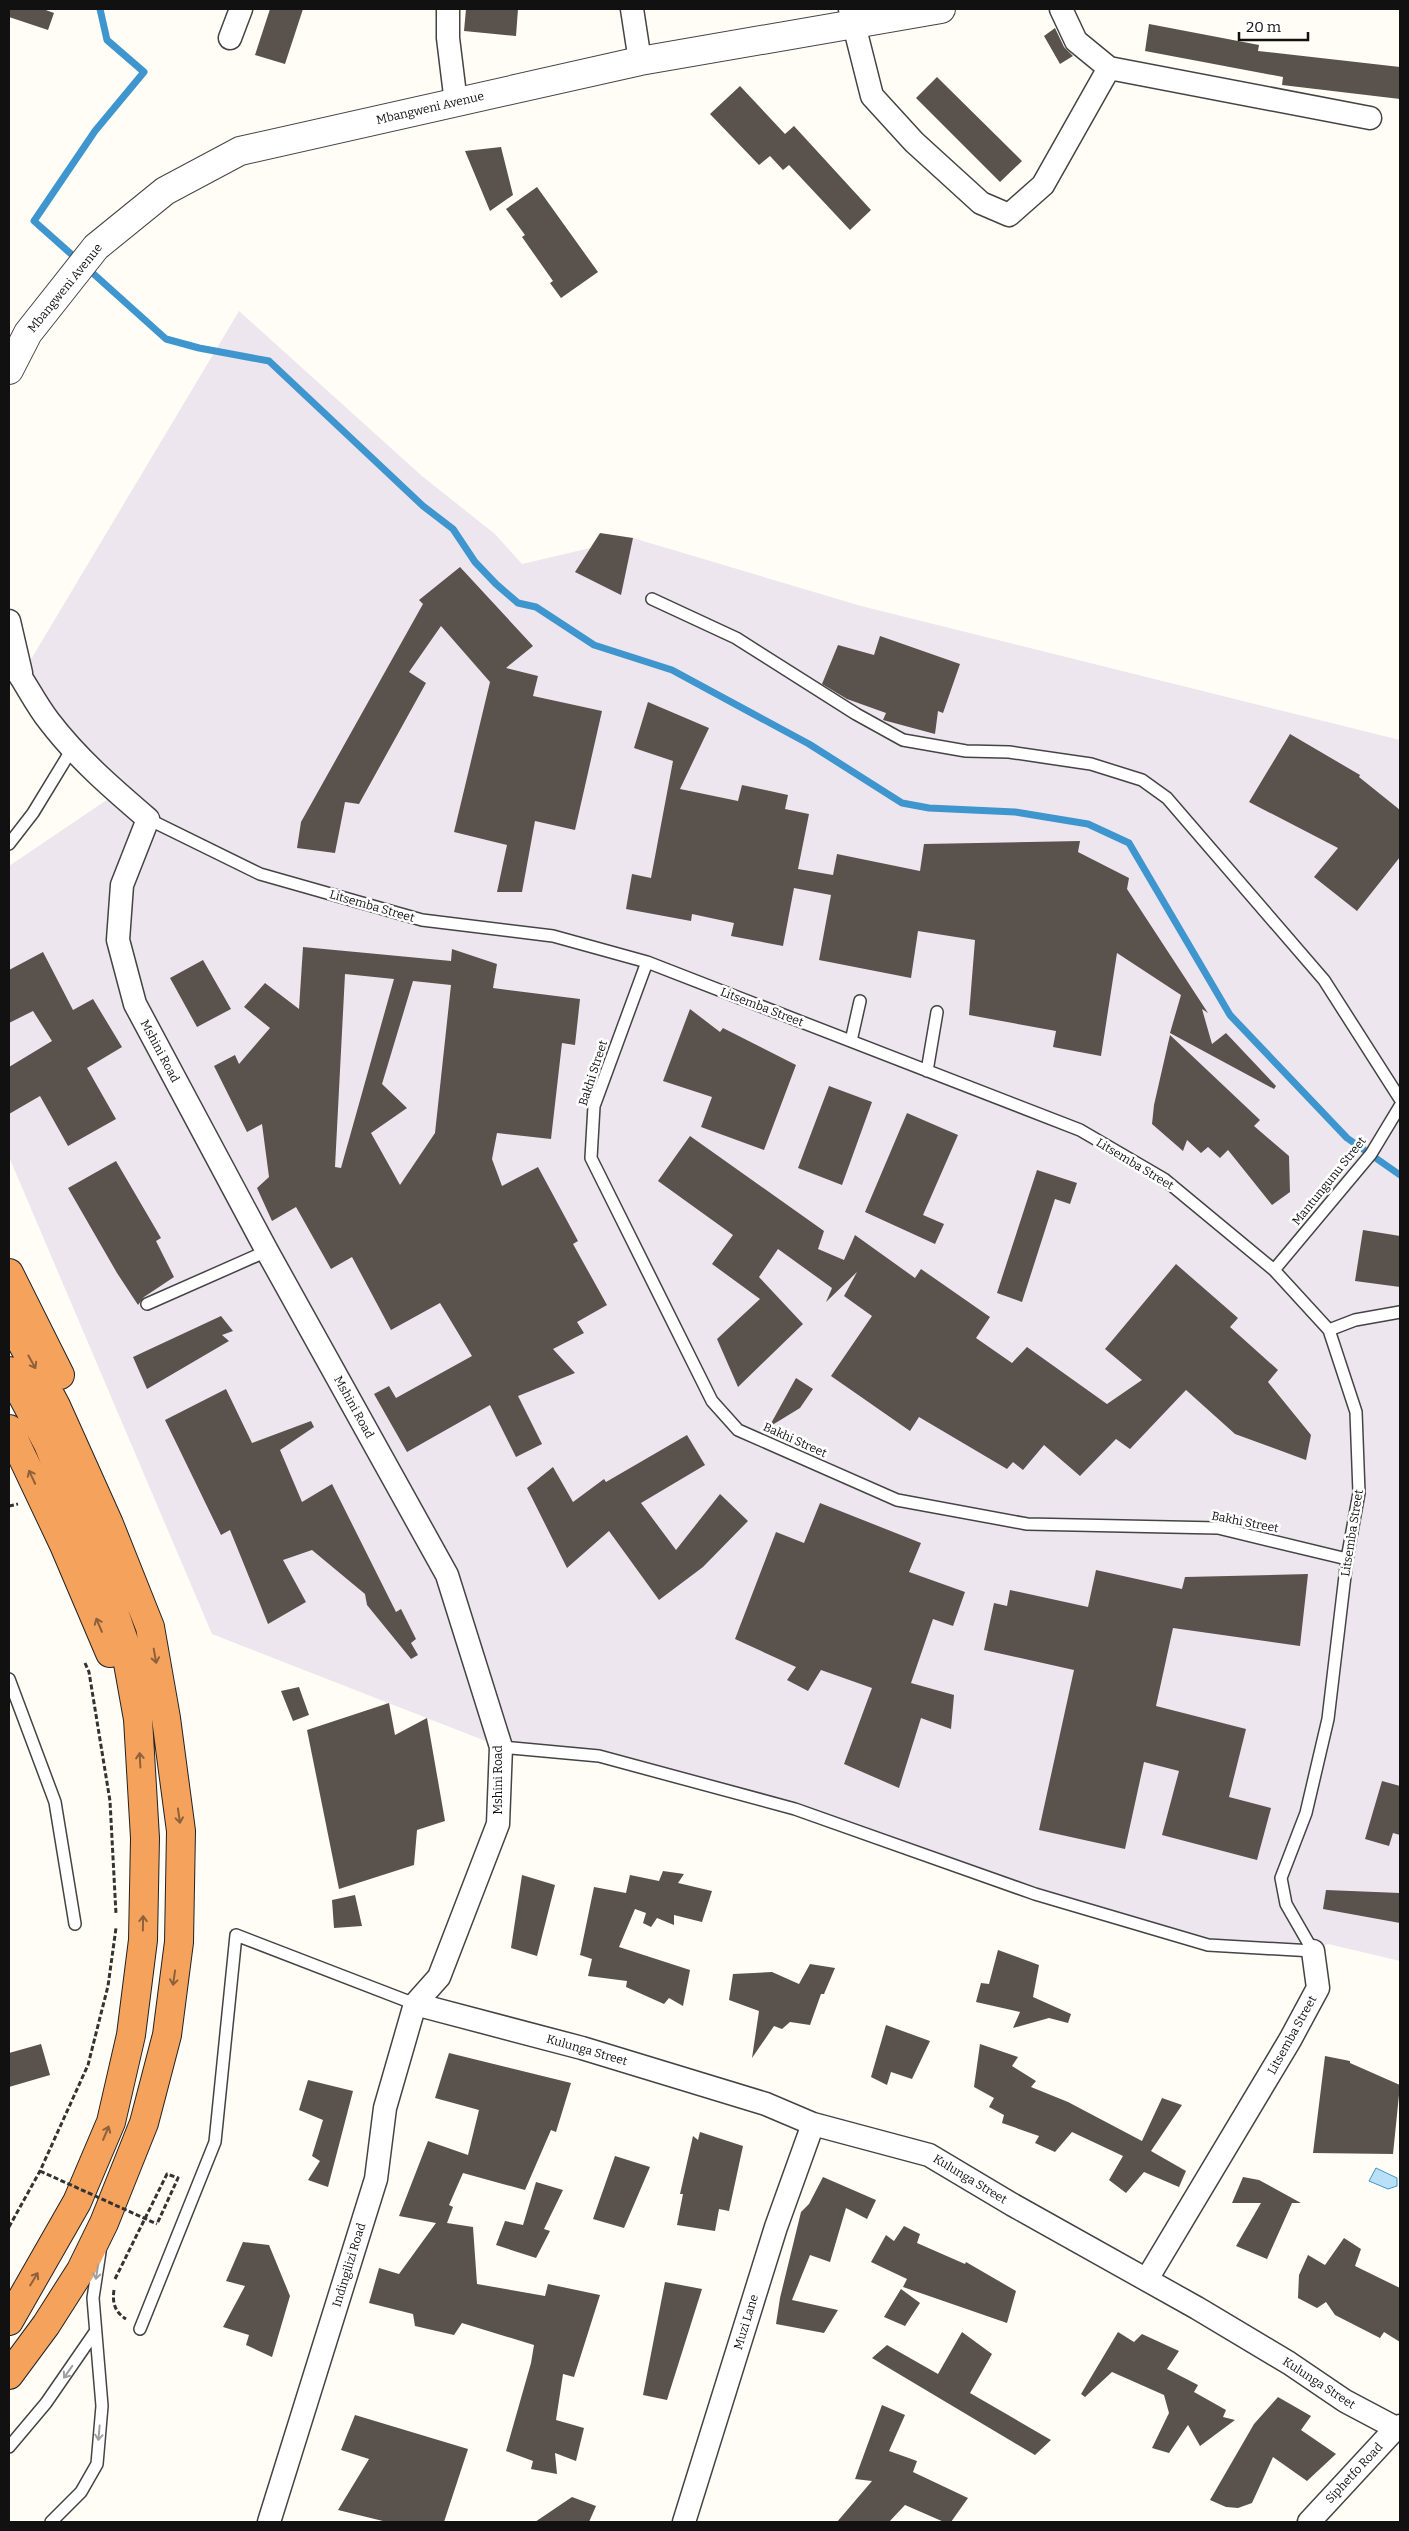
<svg xmlns="http://www.w3.org/2000/svg" width="1409" height="2531" viewBox="0 0 1409 2531" font-family="Bitter,serif">
<style>
.industrial{fill:#eee6ef}
.water{fill:#b9e0f7;stroke:#3f96cf}
.lines{fill:none;stroke-linecap:round;stroke-linejoin:round}
.stream{stroke:#3f96cf;stroke-width:7}
.building{fill:#5a524d;fill-rule:evenodd}
.service-casing{stroke:#444;stroke-width:14}
.minor-casing{stroke:#444;stroke-width:25}
.tertiary-casing{stroke:#444;stroke-width:30}
.motorway-casing{stroke:#222;stroke-width:30}
.path{stroke:#333;stroke-width:3;stroke-dasharray:5 2.5;stroke-linecap:butt}
.service{stroke:#fff;stroke-width:11}
.minor{stroke:#fff;stroke-width:22}
.tertiary{stroke:#fff;stroke-width:28}
.motorway{stroke:#f5a25d;stroke-width:28}
.path-bridge{stroke:#333;stroke-width:3;stroke-dasharray:5 2.5;stroke-linecap:butt}
.oneway{stroke:#8e613b}
.oneway2{stroke:#a0a0a0}
.labels{text-anchor:middle;dominant-baseline:central;stroke-width:5;stroke-linejoin:round;paint-order:stroke}
.street-label{font-size:12px;fill:#111;stroke:#fff}
</style>
<rect width="100%" height="100%" fill="#fffdf5"/>
<!-- industrial -->
<path class="industrial" d="M239,311L422,476L495,534L522,564L633,538L861,606L1400,740V1961L1328,1944L1313,1951L1208,1945L1035,1894L795,1809L599,1756L501,1747L212,1634L9,1157V866L117,793L21,676Z"/>
<!-- water -->
<path class="water" d="M1376,2168L1397,2178V2186L1388,2189L1369,2181Z"/>
<g class="lines">
<!-- stream -->
<path class="stream" d="M79,261L34,221L95,131L144,72L107,40L100,9
M87,268L166,339L199,348L269,361L423,506L453,529L475,562L496,584L518,603L536,607L594,645L672,670L809,744L902,803L929,808L1015,812L1088,824L1129,843L1230,1015L1347,1138L1400,1175"/>
</g>
<!-- building -->
<path class="building" d="M9,9H43L54,13L48,30L9,17Z
M270,9H303L285,64L255,55Z
M466,9H518L516,36L464,31Z
M1149,24L1259,45L1258,51L1400,67V99L1282,85L1283,77L1145,51Z
M1055,28L1064,47L1073,56L1060,64L1044,36Z
M937,77L1022,161L1000,182L916,98Z
M740,86L785,134L794,126L871,210L850,230L789,165L783,170L770,156L759,165L710,114Z
M501,147L513,195L490,211L465,151Z
M537,187L598,272L561,298L550,283L553,281L522,237L525,235L506,209Z
M600,533L633,538L621,595L575,572Z
M460,567L533,646L506,668L538,676L533,696L602,711L575,830L535,821L522,892H497L507,845L454,832L490,682L441,626L409,672L426,683L359,804L345,802L335,853L297,848L301,822L423,604L419,600Z
M880,636L960,664L943,713L938,711L935,734L883,720L886,713L847,699L822,684L838,645L874,655Z
M648,702L709,728L680,789L738,801L742,785L788,795L785,809L809,814L798,869L833,875L837,854L920,871L924,844L1080,841L1078,852L1129,878L1127,889L1208,1013L1202,1009L1212,1044L1226,1033L1276,1086L1274,1089L1170,1033L1181,995L1117,953L1101,1056L1053,1047L1056,1031L969,1015L975,940L918,931L911,978L819,960L831,895L794,888L783,946L731,936L734,923L692,914L691,921L626,909L632,874L651,878L673,761L634,748Z
M1290,734L1360,775L1359,777L1400,810V857L1357,911L1314,877L1338,848L1249,802Z
M303,947L451,961L452,949L497,964L493,988L580,999L575,1045L562,1043L551,1139L497,1133L492,1159L502,1186L538,1167L578,1241L573,1244L607,1305L577,1322L584,1333L553,1349L575,1373L518,1396L542,1444L516,1457L490,1405L407,1452L374,1394L389,1386L396,1398L472,1356L440,1303L391,1330L352,1257L331,1269L296,1207L272,1221L257,1188L269,1177L262,1124L247,1132L214,1066L235,1055L239,1064L270,1028L244,1007L265,983L299,1009ZM345,974L394,979L341,1168L335,1167ZM413,981L451,985L435,1133L400,1185L371,1133L407,1108L382,1084Z
M43,952L73,1010L93,999L122,1047L87,1068L116,1119L68,1146L40,1096L9,1114V1067L52,1041L33,1011L9,1023V970Z
M203,960L231,1009L197,1027L170,978Z
M690,1009L720,1032L723,1028L796,1065L764,1150L701,1127L712,1097L663,1081Z
M1170,1035L1260,1120L1254,1126L1289,1156L1290,1192L1272,1205L1228,1150L1220,1158L1208,1147L1201,1153L1187,1140L1183,1151L1152,1124L1154,1105Z
M829,1086L872,1102L842,1185L798,1168Z
M907,1113L958,1135L923,1215L944,1224L935,1244L865,1212Z
M690,1136L824,1231L818,1249L844,1260L855,1235L915,1278L921,1269L990,1317L976,1338L1012,1363L1027,1347L1107,1404L1142,1380L1105,1349L1176,1264L1238,1318L1230,1327L1278,1370L1268,1382L1311,1435L1306,1460L1235,1434L1186,1390L1130,1449L1116,1439L1080,1476L1044,1445L1023,1470L1013,1462L1007,1469L919,1417L910,1431L831,1376L872,1316L844,1296L857,1272L826,1302L832,1288L778,1249L759,1277L803,1324L738,1387L717,1339L760,1299L712,1264L733,1235L658,1181Z
M116,1161L161,1238L156,1241L174,1277L144,1297L138,1305L117,1273L68,1188Z
M1037,1170L1077,1183L1070,1204L1055,1199L1022,1302L997,1293Z
M1363,1230L1400,1236V1287L1355,1281Z
M221,1316L233,1331L222,1335L229,1341L147,1389L133,1357Z
M796,1378L813,1389L800,1408L769,1427Z
M226,1389L252,1443L311,1421L314,1427L280,1450L302,1502L332,1484L396,1612L401,1609L416,1639L411,1643L418,1655L411,1659L367,1605L365,1594L312,1550L283,1560L306,1602L268,1624L230,1530L221,1535L165,1420Z
M687,1435L705,1465L641,1503L676,1550L720,1494L748,1521L703,1567L659,1600L609,1531L567,1568L527,1488L553,1467L573,1502L604,1479L606,1482Z
M820,1503L921,1543L909,1572L965,1592L953,1626L933,1619L911,1683L954,1695L951,1729L921,1718L899,1788L844,1764L872,1688L821,1670L808,1691L787,1680L796,1667L735,1639L776,1532L804,1543Z
M1096,1570L1182,1589L1185,1577L1308,1574L1300,1646L1173,1628L1156,1706L1246,1729L1229,1797L1271,1808L1257,1860L1162,1835L1179,1771L1144,1762L1125,1849L1039,1830L1074,1670L984,1650L994,1603L1007,1606L1010,1590L1088,1607Z
M299,1687L309,1715L293,1721L281,1691Z
M389,1703L395,1735L427,1718L445,1821L417,1830L414,1865L339,1889L307,1730Z
M1382,1781L1400,1786V1835L1393,1833L1389,1846L1365,1839Z
M663,1871L684,1874L678,1883L712,1891L702,1922L674,1915V1925L657,1918L651,1927L643,1923L646,1913L635,1909L619,1947L690,1970L683,2006L669,1998L664,2004L626,1987L627,1981L588,1976L592,1959L580,1955L594,1887L626,1893L630,1875L659,1881Z
M522,1875L555,1885L537,1956L511,1948Z
M1326,1890L1400,1893V1923L1323,1909Z
M355,1895L362,1926L334,1928L332,1900Z
M998,1950L1039,1965L1033,1997L1071,2014L1068,2023L1049,2018L1013,2028L1020,2012L976,2002L981,1983L989,1984Z
M810,1964L835,1968L824,1994H821L810,2025L790,2022L782,2029L774,2026L752,2058L759,2011L729,2000L733,1974L772,1972L799,1984Z
M886,2025L930,2041L912,2079L891,2072L887,2085L871,2077Z
M41,2044L50,2075L9,2087V2053Z
M980,2044L1018,2057L1012,2066L1036,2081L1031,2087L1068,2102L1142,2141L1162,2098L1182,2105L1151,2151L1186,2171L1179,2187L1144,2172L1126,2193L1109,2180L1123,2156L1072,2132L1055,2152L1035,2143L1039,2136L1002,2123L1004,2115L989,2107L994,2098L974,2087Z
M449,2053L571,2083L556,2132L551,2130L525,2190L463,2173L449,2205L453,2207L447,2223L473,2227L477,2284L545,2296L548,2284L600,2295L574,2377L563,2374L556,2420L584,2428L576,2461L555,2453L557,2474L531,2469L533,2461L506,2451L531,2363L534,2345L462,2323L454,2335L415,2326L413,2314L369,2303L379,2268L399,2274L436,2223L399,2216L428,2141L468,2155L479,2110L435,2098Z
M1325,2056L1350,2061V2063L1400,2085L1393,2154L1313,2153Z
M308,2080L353,2091L328,2187L308,2180L320,2161L312,2156L323,2120L299,2110Z
M700,2132L743,2146L729,2211L719,2209L715,2231L677,2225L683,2194H680L693,2136L698,2140Z
M615,2156L650,2167L624,2228L593,2219Z
M823,2177L876,2200L867,2219L846,2208L830,2262L810,2255L792,2300L838,2310L824,2333L776,2324L780,2298L801,2212L809,2204Z
M1243,2177L1259,2180L1301,2203H1292L1267,2259L1236,2246L1261,2203H1232Z
M536,2182L563,2190L544,2229L550,2231L536,2258L496,2245L505,2221L523,2225Z
M904,2226L920,2234L917,2243L965,2264L966,2262L1016,2291L1007,2323L903,2287L907,2279L871,2262L886,2235L894,2241Z
M1344,2238L1361,2249L1355,2266L1400,2288V2342L1384,2332L1380,2338L1335,2315L1326,2302L1317,2308L1298,2298L1299,2275L1308,2255L1325,2265Z
M243,2242L269,2245L290,2296L272,2357L246,2345L249,2335L223,2327L245,2286L226,2281Z
M665,2282L702,2289L667,2400L643,2395Z
M901,2289L920,2303L905,2326L884,2317Z
M962,2332L992,2354L970,2393L1051,2440L1035,2455L872,2358L887,2345L938,2374Z
M1118,2332L1134,2342L1142,2334L1179,2351L1167,2369L1198,2385L1194,2392L1226,2410L1223,2417L1235,2420L1200,2446L1188,2425L1169,2453L1152,2448L1169,2413L1164,2395L1112,2372L1085,2397L1081,2394Z
M1278,2397L1311,2416L1301,2430L1336,2454L1307,2481L1273,2457L1252,2503L1238,2508L1226,2507L1210,2500L1254,2424Z
M882,2405L905,2415L889,2451L917,2461L913,2472L968,2498L951,2522H944L905,2505L889,2522H837L872,2481L855,2479Z
M355,2415L468,2449L444,2522H387L338,2510L369,2459L341,2450Z
M572,2497L596,2506L589,2522H535Z"/>
<g class="lines">
<defs>
<path id="service" d="M652,599L736,638L856,714L903,740L966,751L1009,752L1091,764L1142,780L1167,798L1324,980L1400,1099
M148,819L260,874L422,920L553,936L647,962L1080,1130L1164,1179L1274,1270L1329,1330L1356,1412L1359,1493L1347,1559L1328,1719L1306,1813L1281,1878L1286,1904L1313,1951
M9,844L33,813L72,749
M647,962L594,1106L591,1158L712,1401L738,1430L897,1500L1027,1524L1218,1528L1347,1559
M851,1041L860,1001
M927,1071L937,1012
M1274,1270L1371,1154L1400,1106
M147,1304L267,1251
M1329,1330L1355,1320L1400,1312
M9,1679L55,1802L75,1924
M501,1747L599,1756L795,1809L1035,1894L1208,1945L1313,1951
M140,2329L215,2142L236,1935L415,2004
M9,2447L46,2403L95,2332
M51,2522L81,2492L97,2464L102,2406L93,2298L100,2252"/>
<path id="minor" d="M448,9V38L456,103
M632,9L640,61
M850,9L872,96L914,142L981,203L1009,215L1043,185L1109,68
M1061,9L1076,41L1109,68L1370,118
M230,38L241,9
M9,621L21,673
M9,660C24,679 34,702 49,721C78,759 113,789 148,819L122,885L118,940L135,1004L267,1251L447,1575L501,1747L498,1824L439,1977L415,2004L385,2108L376,2179L269,2522
M415,2004L582,2048L766,2104L813,2124L929,2155L1013,2205L1197,2308L1289,2363L1345,2401L1396,2428
M1147,2279L1290,2040L1318,1988L1313,1951
M684,2522L776,2227L813,2124
M1309,2522L1396,2428L1400,2426"/>
<path id="tertiary" d="M9,370L28,333L96,247L165,191L240,151L640,61L941,9"/>
<path id="motorway" d="M9,1273L60,1375
M9,1319L56,1406L109,1524L150,1627L166,1718L181,1831L179,1942L167,2035L144,2123L104,2223L81,2270L46,2325L9,2375
M9,1371L48,1444L101,1574L124,1641L138,1719L145,1838L143,1940L131,2035L111,2122L77,2202L9,2321
M9,1429L64,1545L110,1653"/>
</defs>
<!-- service casing -->
<use href="#service" class="service-casing"/>
<!-- minor casing -->
<use href="#minor" class="minor-casing"/>
<!-- tertiary casing -->
<use href="#tertiary" class="tertiary-casing"/>
<!-- motorway casing -->
<use href="#motorway" class="motorway-casing"/>
<!-- path -->
<path class="path" d="M9,1506L18,1504
M85,1663L89,1672L110,1801L116,1914
M9,2227L40,2171L88,2065L108,1986L116,1928
M115,2279L167,2174L178,2178L157,2224
M114,2290C112,2303 115,2312 126,2319"/>
<!-- service -->
<use href="#service" class="service"/>
<!-- minor -->
<use href="#minor" class="minor"/>
<!-- tertiary -->
<use href="#tertiary" class="tertiary"/>
<!-- motorway -->
<use href="#motorway" class="motorway"/>
<!-- path-bridge -->
<path class="path-bridge" d="M40,2171L157,2224"/>
</g>
<!-- one-way arrows -->
<defs><path id="oneway-shaft" d="M-6 0H5M1.5-3L5.5 0L1.5 3" fill="none" stroke-width="1.6" stroke-linecap="round" stroke-linejoin="round" transform="scale(1.25)"/></defs>
<g class="oneway">
<use href="#oneway-shaft" transform="translate(32 1362) rotate(61)"/>
<use href="#oneway-shaft" transform="translate(32 1477) rotate(-115)"/>
<use href="#oneway-shaft" transform="translate(99 1625) rotate(-113)"/>
<use href="#oneway-shaft" transform="translate(155 1656) rotate(80)"/>
<use href="#oneway-shaft" transform="translate(140 1760) rotate(-93)"/>
<use href="#oneway-shaft" transform="translate(179 1816) rotate(82)"/>
<use href="#oneway-shaft" transform="translate(143 1923) rotate(-89)"/>
<use href="#oneway-shaft" transform="translate(174 1978) rotate(98)"/>
<use href="#oneway-shaft" transform="translate(106 2133) rotate(-67)"/>
<use href="#oneway-shaft" transform="translate(34 2279) rotate(-59)"/>
</g>
<g class="oneway2">
<use href="#oneway-shaft" transform="translate(97 2272) rotate(99)"/>
<use href="#oneway-shaft" transform="translate(68 2372) rotate(125)"/>
<use href="#oneway-shaft" transform="translate(99 2433) rotate(95)"/>
</g>
<g class="labels">
<!-- street labels -->
<g class="street-label">
<text transform="translate(430 108) rotate(-13)">Mbangweni Avenue</text>
<text transform="translate(65 288) rotate(-51)">Mbangweni Avenue</text>
<text transform="translate(372 906) rotate(16)">Litsemba Street</text>
<text transform="translate(762 1007) rotate(21)">Litsemba Street</text>
<text transform="translate(160 1051) rotate(62)">Mshini Road</text>
<text transform="translate(593 1073) rotate(-72)">Bakhi Street</text>
<text transform="translate(1135 1164) rotate(31)">Litsemba Street</text>
<text transform="translate(1329 1181) rotate(-51)">Mantungunu Street</text>
<text transform="translate(354 1407) rotate(61)">Mshini Road</text>
<text transform="translate(795 1440) rotate(24)">Bakhi Street</text>
<text transform="translate(1245 1522) rotate(11)">Bakhi Street</text>
<text transform="translate(1352 1533) rotate(-81)">Litsemba Street</text>
<text transform="translate(498 1780) rotate(-90)">Mshini Road</text>
<text transform="translate(1292 2035) rotate(-61)">Litsemba Street</text>
<text transform="translate(587 2050) rotate(16)">Kulunga Street</text>
<text transform="translate(970 2179) rotate(31)">Kulunga Street</text>
<text transform="translate(349 2265) rotate(-73)">Indingilizi Road</text>
<text transform="translate(746 2322) rotate(-73)">Muzi Lane</text>
<text transform="translate(1319 2383) rotate(33)">Kulunga Street</text>
<text transform="translate(1354 2473) rotate(-47)">Siphetfo Road</text>
</g>
</g>
<!-- border -->
<rect width="1409" height="2531" fill="none" stroke="#111111" stroke-width="20"/>
<!-- scale -->
<path d="M1239 32v8h69v-8" fill="none" stroke="#111111" stroke-width="2.5"/>
<text x="1246" y="32" font-size="15" fill="#111111" stroke="#ffffff" stroke-width="4" paint-order="stroke">20 m</text>
</svg>
